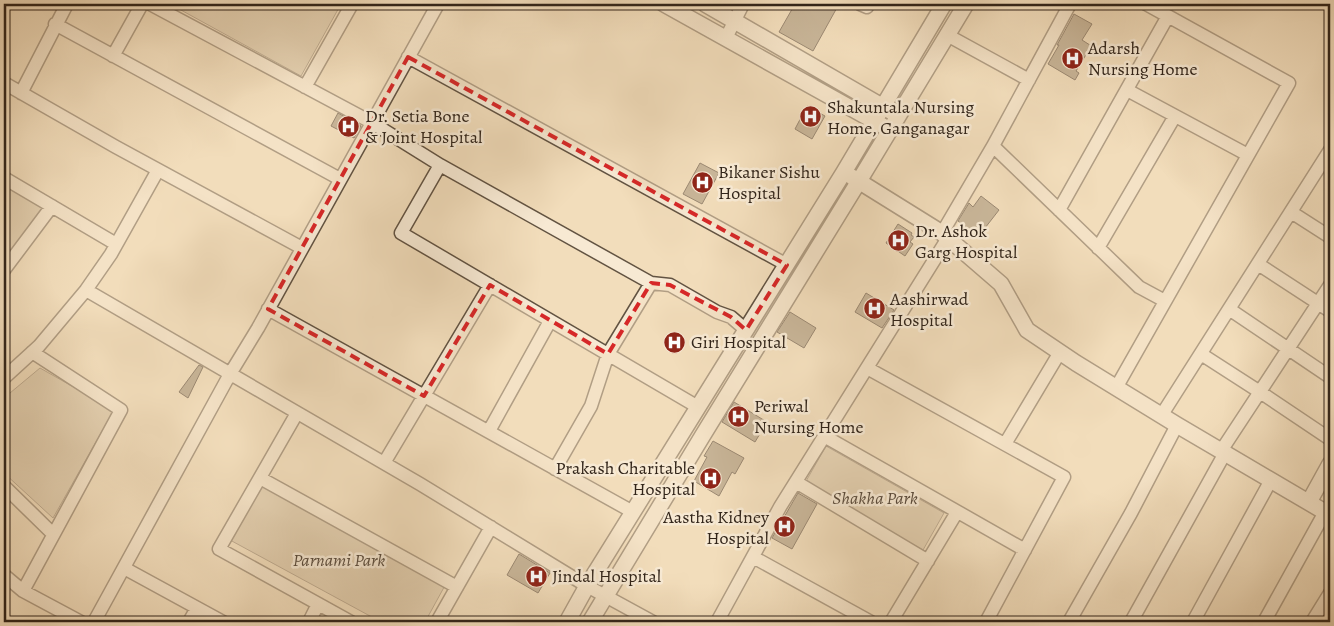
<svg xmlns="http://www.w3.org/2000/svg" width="1334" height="626" viewBox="0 0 1334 626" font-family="Alegreya,serif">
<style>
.green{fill:#d1bea0;stroke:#82725d}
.building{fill:#96856e;stroke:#32251a}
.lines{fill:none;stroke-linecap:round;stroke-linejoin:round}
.minor-casing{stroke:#625342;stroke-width:15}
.tertiary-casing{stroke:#625342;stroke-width:18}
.minor{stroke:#f7e9d3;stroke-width:12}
.tertiary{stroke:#f7e9d3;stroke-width:15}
.marked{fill:none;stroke:#d62828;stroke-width:4;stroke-dasharray:10 6;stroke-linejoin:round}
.labels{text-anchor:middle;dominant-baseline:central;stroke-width:5;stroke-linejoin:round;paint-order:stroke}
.poi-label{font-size:18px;fill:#32251a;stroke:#f7e9d3;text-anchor:start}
.park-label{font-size:18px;font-style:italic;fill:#5a4b3c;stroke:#f7e9d3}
</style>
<rect width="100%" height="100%" fill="#f2ddbb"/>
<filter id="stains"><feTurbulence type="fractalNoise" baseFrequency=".004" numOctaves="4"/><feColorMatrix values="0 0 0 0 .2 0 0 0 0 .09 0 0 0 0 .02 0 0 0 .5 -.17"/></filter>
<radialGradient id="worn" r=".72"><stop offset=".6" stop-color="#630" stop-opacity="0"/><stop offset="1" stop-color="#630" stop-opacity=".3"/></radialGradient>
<!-- green -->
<path class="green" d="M170,4H341L301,76Z
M4,184L43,208L4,263Z
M40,368L114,410L53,518L4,473V398Z
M826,446L944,513L923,550L805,483Z
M263,478L448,580L425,622H381L230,540Z"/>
<!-- building -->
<path class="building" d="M795,4H839L813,51L779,32Z
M1074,14L1092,24L1082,40L1093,47L1089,55L1087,53L1076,71L1079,73L1075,80L1048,64L1059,45H1057Z
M807,106L825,116L812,139L795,129Z
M338,113L361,126L354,138L331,126Z
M700,163L719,173L702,204L683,194Z
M981,196L999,210L978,237L958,221L969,203L973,207Z
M898,224L912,233L911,235L914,237L910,242L913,244L905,256L886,243Z
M866,293L894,310L882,328L855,312Z
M790,312L816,328L804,348L777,332Z
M199,365L203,367L188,398L179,392Z
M734,402L767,422L755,442L722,422Z
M713,441L744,458L735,474L732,472L719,496L694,481L707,457L704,456Z
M798,493L817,504L792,549L772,538Z
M519,554L550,573L538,593L507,575Z"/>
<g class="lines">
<defs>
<path id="minor" d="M150,4L371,122L440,165L651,283L608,354L591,406L555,469
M860,4L867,7
M1070,4L993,146L1139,287L1165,301
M55,24L340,179
M947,35L1029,80
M726,38L743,4
M113,56L142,4
M408,57L787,265
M4,83L116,147L302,248
M305,87L352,4
M1127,90L1248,155
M21,93L67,4
M440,165L401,233L698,407
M4,178L116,244
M1059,210L1168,16
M1291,212L1330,237
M942,233L993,146
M1098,248L1175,116
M1258,264L1330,311
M4,270L52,206
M651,283L670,285L717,312L731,317L746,330
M86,290L420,484L587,586L653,622
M268,309L633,512
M1229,309L1330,377
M1201,354L1260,392L1330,439
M867,368L1064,477L986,622
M4,378L39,346L86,290L111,254L158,170
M1116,388L1289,83L1146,4
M297,413L219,549L351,622
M1161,416L1330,150
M489,431L550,321
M824,436L1025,550
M1005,444L1060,352
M1221,451L1330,285
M384,463L490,285
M260,478L457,587
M796,482L928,561
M4,486L53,534
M753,557L871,622
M124,568L223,622
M4,575L23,591L81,622
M23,591L121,410L32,352
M94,622L230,374L258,328L438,4
M189,622L197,608
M309,622L318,604
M437,622L491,527
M717,622L780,507L948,238
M891,622L957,512
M1069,622L1131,513L1177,425
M1131,622L1225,453
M1193,622L1271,480
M1264,622L1325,512
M1312,622L1330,593"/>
<path id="tertiary" d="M664,4L883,126
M705,4L892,112
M852,177L942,233L1001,284L1027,330L1076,363L1177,425L1330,515
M1309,502L1330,464
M567,622L587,586L844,172L944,4
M590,622L703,435L859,181L966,4"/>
</defs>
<!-- minor casing -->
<use href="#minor" class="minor-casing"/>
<!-- tertiary casing -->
<use href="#tertiary" class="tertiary-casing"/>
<!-- minor -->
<use href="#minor" class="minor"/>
<!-- tertiary -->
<use href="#tertiary" class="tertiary"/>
</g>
<!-- marked area -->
<path d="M0 0H1334V626H0ZM408,57L787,265L746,330L731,317L670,285L651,283L608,354L490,285L424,396L268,309Z" fill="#f2ddbb" fill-opacity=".55" fill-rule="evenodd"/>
<path class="marked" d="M408,57L787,265L746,330L731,317L670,285L651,283L608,354L490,285L424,396L268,309Z"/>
<!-- icons -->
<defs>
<symbol id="hospital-disc" viewBox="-11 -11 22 22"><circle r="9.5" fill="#8f2418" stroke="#f7e9d3"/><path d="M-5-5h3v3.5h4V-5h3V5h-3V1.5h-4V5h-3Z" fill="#fff"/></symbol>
</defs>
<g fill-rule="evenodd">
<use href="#hospital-disc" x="1060" y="46" width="25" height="25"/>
<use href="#hospital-disc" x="798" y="104" width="25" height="25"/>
<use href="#hospital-disc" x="336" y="114" width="25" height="25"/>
<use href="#hospital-disc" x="690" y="170" width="25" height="25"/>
<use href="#hospital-disc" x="886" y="228" width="25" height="25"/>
<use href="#hospital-disc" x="862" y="296" width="25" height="25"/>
<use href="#hospital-disc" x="662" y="330" width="25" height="25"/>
<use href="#hospital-disc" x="726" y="404" width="25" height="25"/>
<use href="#hospital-disc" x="698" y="466" width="25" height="25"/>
<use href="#hospital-disc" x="772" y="514" width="25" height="25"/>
<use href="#hospital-disc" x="524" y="564" width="25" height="25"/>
</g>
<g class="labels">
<!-- poi labels -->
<g class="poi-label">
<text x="1088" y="48">Adarsh<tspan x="1088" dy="21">Nursing Home</tspan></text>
<text x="827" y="107">Shakuntala Nursing<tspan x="827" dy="21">Home, Ganganagar</tspan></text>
<text x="365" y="116">Dr. Setia Bone<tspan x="365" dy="21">&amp; Joint Hospital</tspan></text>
<text x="718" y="172">Bikaner Sishu<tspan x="718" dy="21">Hospital</tspan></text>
<text x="915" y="231">Dr. Ashok<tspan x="915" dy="21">Garg Hospital</tspan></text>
<text x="890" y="299">Aashirwad<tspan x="890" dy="21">Hospital</tspan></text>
<text x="691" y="342">Giri Hospital</text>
<text x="754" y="406">Periwal<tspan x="754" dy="21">Nursing Home</tspan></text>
<text x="695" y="468" text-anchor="end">Prakash Charitable<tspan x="695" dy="21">Hospital</tspan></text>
<text x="769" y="517" text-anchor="end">Aastha Kidney<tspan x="769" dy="21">Hospital</tspan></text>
<text x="552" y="576">Jindal Hospital</text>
</g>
<!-- park labels -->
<g class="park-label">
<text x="875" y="498">Shakha Park</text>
<text x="339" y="560">Parnami Park</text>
</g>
</g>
<!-- margin -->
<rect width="1334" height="626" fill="none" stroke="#f2ddbb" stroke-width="20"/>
<rect x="5" y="5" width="1324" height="616" fill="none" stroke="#32251a" stroke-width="2.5"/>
<rect x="10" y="10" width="1314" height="606" fill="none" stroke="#32251a"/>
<rect width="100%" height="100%" filter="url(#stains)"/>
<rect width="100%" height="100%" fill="url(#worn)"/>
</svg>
